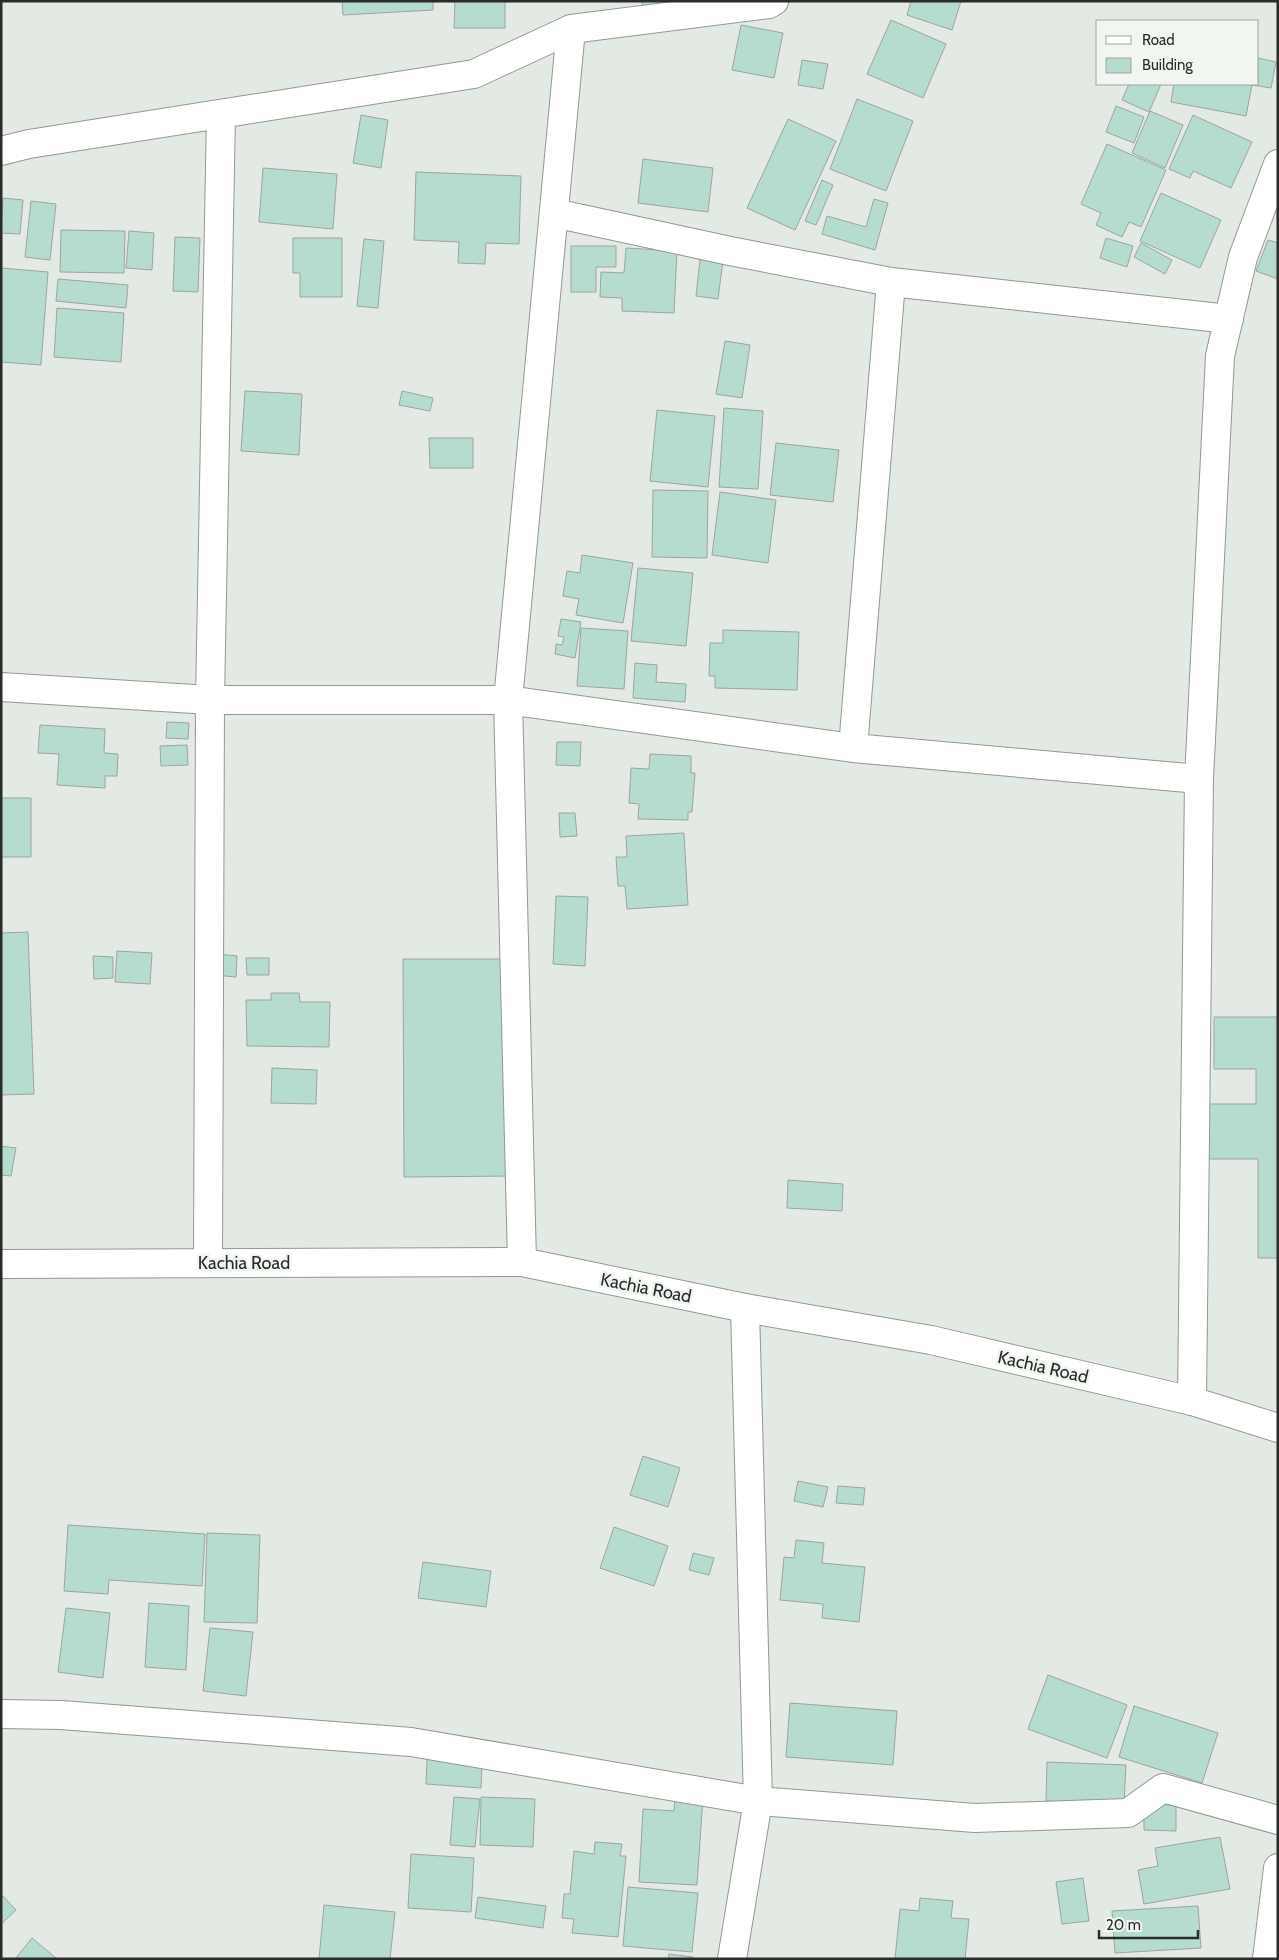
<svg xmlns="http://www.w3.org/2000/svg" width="1279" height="1960" viewBox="0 0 1279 1960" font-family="Cabin,sans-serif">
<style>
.building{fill:#b6dccf;stroke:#9da4a2}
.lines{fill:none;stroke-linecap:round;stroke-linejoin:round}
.street-casing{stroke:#939892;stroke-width:30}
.highway-casing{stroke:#939892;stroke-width:30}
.street{stroke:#fff;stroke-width:28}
.highway{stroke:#fff;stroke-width:28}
.labels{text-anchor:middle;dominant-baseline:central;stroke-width:5;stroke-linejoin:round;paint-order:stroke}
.street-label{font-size:18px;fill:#2a2c2a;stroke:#f1f6f1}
</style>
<rect width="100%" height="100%" fill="#e3e9e3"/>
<!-- building -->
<path class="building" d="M342,1H433V10L343,15Z
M455,1H505V28H454Z
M641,1H662L646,11Z
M911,1H961L952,30L907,15Z
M891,20L946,44L923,98L867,74Z
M741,25L783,33L774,78L732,70Z
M1258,58L1276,62L1271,88L1252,85L1246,116L1171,102L1174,84H1258Z
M802,60L828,64L823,89L798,85Z
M1129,84H1161L1149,112L1122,100Z
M857,99L913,121L886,191L830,169Z
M1116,106L1144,117L1134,143L1106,132Z
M1150,111L1183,125L1165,168L1132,153Z
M361,115L388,120L381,168L353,163Z
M1193,115L1252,142L1231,188L1193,171L1190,178L1169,169Z
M788,119L836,141L795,230L747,208Z
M1107,144L1166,170L1141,227L1129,222L1122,237L1096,225L1101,213L1081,204Z
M643,159L713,168L708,212L638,203Z
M263,168L337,174L333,229L259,222Z
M416,172L521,176L519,244L486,243L485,264L458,263L459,242L414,240Z
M822,180L833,185L816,225L805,221Z
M1161,193L1221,220L1200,268L1140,241Z
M3,198L23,200L20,234L1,233Z
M874,199L888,203L875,250L822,234L827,216L866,227Z
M31,201L56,204L50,260L25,257Z
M61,230L125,231L124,273L60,272Z
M129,231L154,233L152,270L126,268Z
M175,237L200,238L198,292L173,291Z
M293,238H342V297H300V273H293Z
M1106,238L1133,246L1127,267L1100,258Z
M364,239L384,241L378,308L357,306Z
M1268,240L1278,243V279L1256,271Z
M1141,243L1172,260L1165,274L1134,257Z
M571,246H616V267H596V292H571Z
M626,248L677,251L674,313L622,311V298L600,297L601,272L624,273Z
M701,250L724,253L718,299L696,296Z
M1,268L48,272L41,365L1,362Z
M58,279L128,285L126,308L56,301Z
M57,308L124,313L121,362L54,357Z
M725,341L750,345L742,398L716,394Z
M245,391L302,394L299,455L241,451Z
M402,391L433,398L430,411L399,405Z
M724,408L763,411L758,489L719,487Z
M657,410L715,416L708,487L650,481Z
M429,438H473V468H430Z
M776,443L839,450L833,502L770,495Z
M653,490L708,491L707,558L652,557Z
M720,492L776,500L768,563L712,555Z
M582,555L633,563L623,623L576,615L579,599L563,596L567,571L580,573Z
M638,568L693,573L686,646L631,641Z
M561,619L581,622L575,658L555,654L556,644L562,645L564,637L558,636Z
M581,628L628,631L624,689L577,686Z
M723,630L799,632L797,690L715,688V676H709L710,643H723Z
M635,663L657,665L656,682L686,684L685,702L633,698Z
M167,722L189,723L188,739L166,738Z
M40,725L105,729L104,753L118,754L117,776H105V788L57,785L59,754L38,753Z
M557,742H581L580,766L556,765Z
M187,745L188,765L161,766L160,746Z
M650,754L691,756V773H695L692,812H688V820L638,819L639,804L629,803L631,768L649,769Z
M1,798H31V857H1Z
M559,813H575L577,836L560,837Z
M684,833L688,905L627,909L625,886H618L616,857H627L626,836Z
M556,896L588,897L585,966L553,964Z
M28,932L34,1094L1,1095V933Z
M117,951L152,953L150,984L115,982Z
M217,954L237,956L236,977L215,975Z
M93,956L113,957V978L94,979Z
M246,958H269V975H247Z
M403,959H514L515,1176L404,1177Z
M271,993H299L300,1002H330L329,1047L247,1046L246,1000H271Z
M1214,1017H1278V1258H1258V1159H1208L1207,1104H1256V1069H1214Z
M272,1068L317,1070L316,1104L271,1103Z
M1,1146L16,1148L11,1176L1,1175Z
M788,1180L843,1184L842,1211L787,1208Z
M643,1456L680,1468L668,1507L630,1495Z
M798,1481L828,1487L823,1507L794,1501Z
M838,1486L865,1488L863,1505L836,1503Z
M68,1525L205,1534L202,1586L109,1580L108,1594L64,1591Z
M614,1527L668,1546L654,1586L600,1568Z
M207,1533L260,1535L257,1623L204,1622Z
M796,1540L824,1543L822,1563L865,1567L859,1622L822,1618L823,1604L780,1600L784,1557L794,1558Z
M693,1553L714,1558L709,1575L689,1570Z
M423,1562L491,1571L486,1607L418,1598Z
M149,1603L189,1606L186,1670L145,1667Z
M66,1608L110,1613L103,1678L58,1672Z
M210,1628L253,1632L246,1696L203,1691Z
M1048,1675L1127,1705L1107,1758L1028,1729Z
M790,1703L897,1711L893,1765L786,1757Z
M1134,1706L1218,1733L1202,1783L1119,1757Z
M427,1759L482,1762L481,1788L426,1784Z
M1047,1762L1126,1765L1124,1803L1046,1801Z
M675,1796L703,1797L697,1885L639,1882L643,1809L674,1811Z
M454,1797L480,1799L475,1847L450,1845Z
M481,1797L535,1799L533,1847L480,1845Z
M1144,1804L1176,1805V1831L1144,1830Z
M1220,1837L1230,1889L1144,1904L1138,1870L1158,1866L1155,1848Z
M595,1842L622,1844L620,1856H626L618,1937L572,1933L574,1919L562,1918L564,1894H570L574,1851L594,1854Z
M411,1854L474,1858L471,1912L408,1908Z
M1083,1878L1089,1921L1062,1924L1056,1882Z
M628,1887L698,1893L692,1952L623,1946Z
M1,1894L16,1910L1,1924Z
M478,1897L546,1906L543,1928L475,1918Z
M920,1898L953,1901L951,1918L969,1919L965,1959H895L900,1909L919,1911Z
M324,1905L395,1912L390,1959H319Z
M1198,1906L1201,1948L1115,1953L1112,1911Z
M32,1938L57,1959H15Z
M669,1954L693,1957V1959H668Z"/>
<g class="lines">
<defs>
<path id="street" d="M1,151L29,144L474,74L571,29L769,4L774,1
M554,213L730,251L891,282L1229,319
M1,687L210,700H508L853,748L1199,779
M853,748L891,282
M522,1262L508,700L571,29
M208,1263L210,700L221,114
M1192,1401L1199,779L1220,356L1243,257L1278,164
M1,1714L61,1715L411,1742L758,1801L975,1818L1128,1813L1163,1788L1278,1820
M732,1959L758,1801L745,1308
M1267,1959L1278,1868"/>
<path id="highway" d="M1,1264L522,1262L745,1308L931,1340L1192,1401L1278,1428"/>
</defs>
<!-- street casing -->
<use href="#street" class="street-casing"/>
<!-- highway casing -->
<use href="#highway" class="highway-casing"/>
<!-- street -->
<use href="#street" class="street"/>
<!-- highway -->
<use href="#highway" class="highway"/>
</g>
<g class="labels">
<!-- street labels -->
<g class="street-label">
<text x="244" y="1263">Kachia Road</text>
<text transform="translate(646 1288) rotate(11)">Kachia Road</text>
<text transform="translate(1043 1367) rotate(13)">Kachia Road</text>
</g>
</g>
<!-- border -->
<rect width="1279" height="1960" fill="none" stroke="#2a2c2a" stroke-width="5"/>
<!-- legend -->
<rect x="1096" y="20" width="162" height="65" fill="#f1f6f1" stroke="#a1a5a1"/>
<rect x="1106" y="36" width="25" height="8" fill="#ffffff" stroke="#a1a5a1"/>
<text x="1142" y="45" font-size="15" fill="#2a2c2a">Road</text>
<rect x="1106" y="58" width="25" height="15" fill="#b6dccf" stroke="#a1a5a1"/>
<text x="1142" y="70" font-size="15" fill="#2a2c2a">Building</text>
<!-- scale -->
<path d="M1099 1930v8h99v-8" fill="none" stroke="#2a2c2a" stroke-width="2.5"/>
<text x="1106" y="1930" font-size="15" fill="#2a2c2a" stroke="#f1f6f1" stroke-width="4" paint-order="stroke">20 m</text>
</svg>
